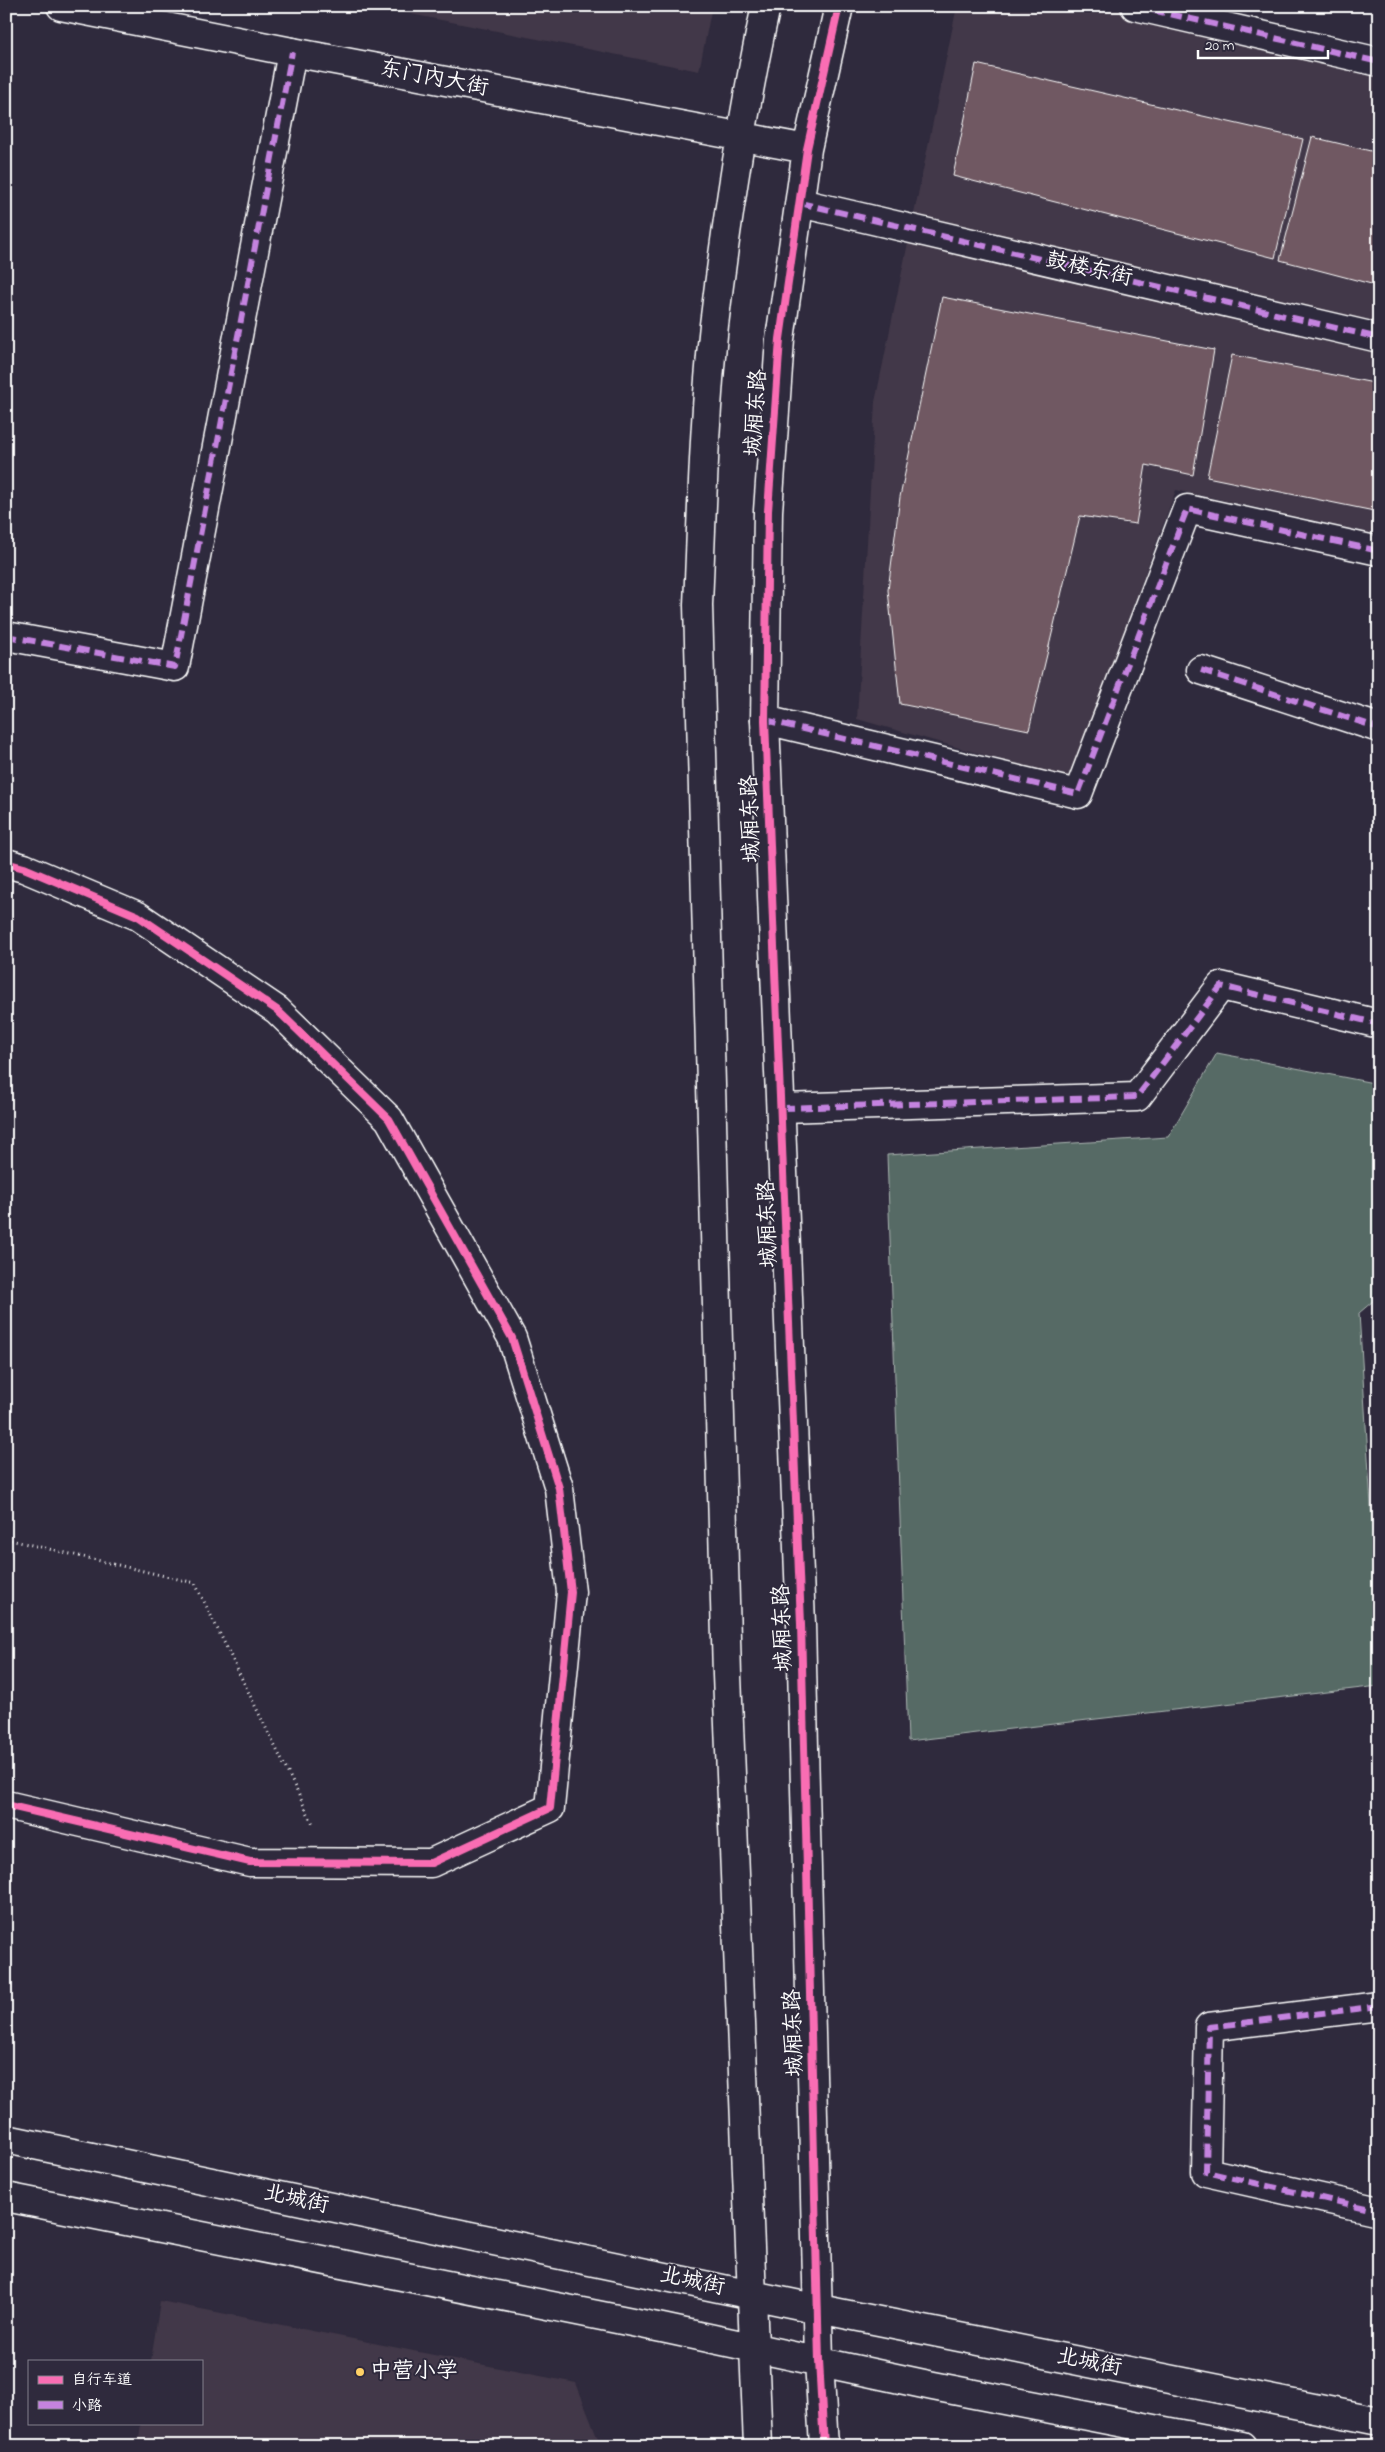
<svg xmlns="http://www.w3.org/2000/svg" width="1385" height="2452" viewBox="0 0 1385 2452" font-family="'Indie Flower','LXGW WenKai TC',sans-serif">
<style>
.built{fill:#423848}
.green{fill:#576b65;stroke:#abb5b2}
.building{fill:#705962;stroke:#fff}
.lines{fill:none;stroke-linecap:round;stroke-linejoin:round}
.pedestrian-casing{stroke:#fff;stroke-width:31}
.minor-casing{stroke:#fff;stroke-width:31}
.tertiary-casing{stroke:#fff;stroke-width:31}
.path{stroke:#fff;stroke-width:3;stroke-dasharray:1 4;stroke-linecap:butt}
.pedestrian{stroke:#2f2a3d;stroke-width:28}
.minor{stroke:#2f2a3d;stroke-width:28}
.tertiary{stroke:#2f2a3d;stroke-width:28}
.quiet{stroke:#c483df;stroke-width:6;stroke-dasharray:12 6;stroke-linecap:butt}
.cycleway-casing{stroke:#2f2a3d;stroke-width:11}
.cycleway{stroke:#f96db3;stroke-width:8}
.poi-dot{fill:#ffd166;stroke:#2f2a3d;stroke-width:2}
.labels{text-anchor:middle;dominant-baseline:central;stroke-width:4;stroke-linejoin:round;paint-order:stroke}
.street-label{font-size:22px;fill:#fff;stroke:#2f2a3d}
.poi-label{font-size:22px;fill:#fff;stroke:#2f2a3d;text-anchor:start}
</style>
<rect width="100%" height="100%" fill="#2f2a3d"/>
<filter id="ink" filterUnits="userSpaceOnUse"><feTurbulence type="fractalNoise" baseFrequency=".02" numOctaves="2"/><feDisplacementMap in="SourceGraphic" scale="10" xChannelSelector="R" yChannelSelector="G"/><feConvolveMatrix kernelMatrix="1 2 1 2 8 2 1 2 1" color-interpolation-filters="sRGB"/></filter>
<g filter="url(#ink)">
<!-- built -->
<path class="built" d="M370,6H712L699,71Z
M957,6H1120L1379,66V535L1176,490L1069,779L857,719L875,402Z
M160,2301L576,2383L601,2446H138L141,2423H201V2361H151Z"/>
<!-- green -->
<path class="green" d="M1217,1053L1379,1084V1296L1359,1313L1379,1634V1686L908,1741L887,1155L1168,1137Z"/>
<!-- building -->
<path class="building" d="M976,64L1303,139L1275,258L953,176Z
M1312,137L1379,153V286L1280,260Z
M942,297L1214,350L1193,475L1146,465L1136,524L1080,516L1029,730L900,704L888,590L900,497Z
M1232,355L1379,384V512L1207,477Z"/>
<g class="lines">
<defs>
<path id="pedestrian" d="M800,203L1379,338"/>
<path id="minor" d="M1135,6L1379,62
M6,636L175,667L292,52
M1201,670L1379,728
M765,720L1078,794L1187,509L1379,551
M6,863L24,868L138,916L277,1010L389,1119L512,1338L559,1488L571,1592L550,1808L431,1863L250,1862L6,1805
M782,1108L1137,1097L1221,986L1379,1024
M1379,2006L1209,2027L1206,2172L1379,2211"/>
<path id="tertiary" d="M61,6L292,52L807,149
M6,2139L819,2309L1379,2421
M6,2197L662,2328L933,2386L1242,2446
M758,2446L727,1675L698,605C702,512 704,418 714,325C727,218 743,111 766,6
M824,2446L819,2361L801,1624L765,720L768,511L780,339L807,149L839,6"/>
</defs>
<!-- pedestrian casing -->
<use href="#pedestrian" class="pedestrian-casing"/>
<!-- minor casing -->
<use href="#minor" class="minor-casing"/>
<!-- tertiary casing -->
<use href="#tertiary" class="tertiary-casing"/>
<!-- path -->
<path class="path" d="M6,1539L195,1583L314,1826"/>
<!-- pedestrian -->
<use href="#pedestrian" class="pedestrian"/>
<!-- minor -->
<use href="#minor" class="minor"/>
<!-- tertiary -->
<use href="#tertiary" class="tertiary"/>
<!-- quiet -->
<path class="quiet" d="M1135,6L1379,62
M800,203L1379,338
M6,636L175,667L292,52
M1201,670L1379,728
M765,720L1078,794L1187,509L1379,551
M782,1108L1137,1097L1221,986L1379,1024
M1379,2006L1209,2027L1206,2172L1379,2211"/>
<defs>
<path id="cycleway" d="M6,863L24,868L138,916L277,1010L389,1119L512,1338L559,1488L571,1592L550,1808L431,1863L250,1862L6,1805
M824,2446L819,2361L801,1624L765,720L768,511L780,339L807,149L839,6"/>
</defs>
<!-- cycleway casing -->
<use href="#cycleway" class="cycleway-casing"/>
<!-- cycleway -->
<use href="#cycleway" class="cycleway"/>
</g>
</g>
<!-- markers -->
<circle class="poi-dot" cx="360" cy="2372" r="5"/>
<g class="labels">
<!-- street labels -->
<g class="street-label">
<text transform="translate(434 79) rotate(11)">东门内大街</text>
<text transform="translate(1089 270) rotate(13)">鼓楼东街</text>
<text transform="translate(757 413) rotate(-86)">城厢东路</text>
<text transform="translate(752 819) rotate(-92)">城厢东路</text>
<text transform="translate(769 1224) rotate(-92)">城厢东路</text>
<text transform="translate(784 1628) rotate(-92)">城厢东路</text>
<text transform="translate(795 2033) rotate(-92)">城厢东路</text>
<text transform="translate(296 2200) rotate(12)">北城街</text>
<text transform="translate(692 2282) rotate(12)">北城街</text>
<text transform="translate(1089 2363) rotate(11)">北城街</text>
</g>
<!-- poi labels -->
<g class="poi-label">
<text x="370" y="2372">中营小学</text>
</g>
</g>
<!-- margin -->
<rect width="1385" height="2452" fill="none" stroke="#2f2a3d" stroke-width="25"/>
<rect x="12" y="12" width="1360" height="2427" fill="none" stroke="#fff" stroke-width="2" filter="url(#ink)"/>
<!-- legend -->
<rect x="28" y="2360" width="175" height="65" fill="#2f2a3d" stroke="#827f8b"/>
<rect x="38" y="2376" width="25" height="8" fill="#f96db3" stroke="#827f8b"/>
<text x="72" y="2384" font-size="15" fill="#ffffff">自行车道</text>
<rect x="38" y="2401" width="25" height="8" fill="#c483df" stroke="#827f8b"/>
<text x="72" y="2410" font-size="15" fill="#ffffff">小路</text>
<!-- scale -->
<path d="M1198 50v8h130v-8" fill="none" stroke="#ffffff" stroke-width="2.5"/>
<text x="1205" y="50" font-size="15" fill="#ffffff" stroke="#2f2a3d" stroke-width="4" paint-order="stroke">20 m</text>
</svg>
